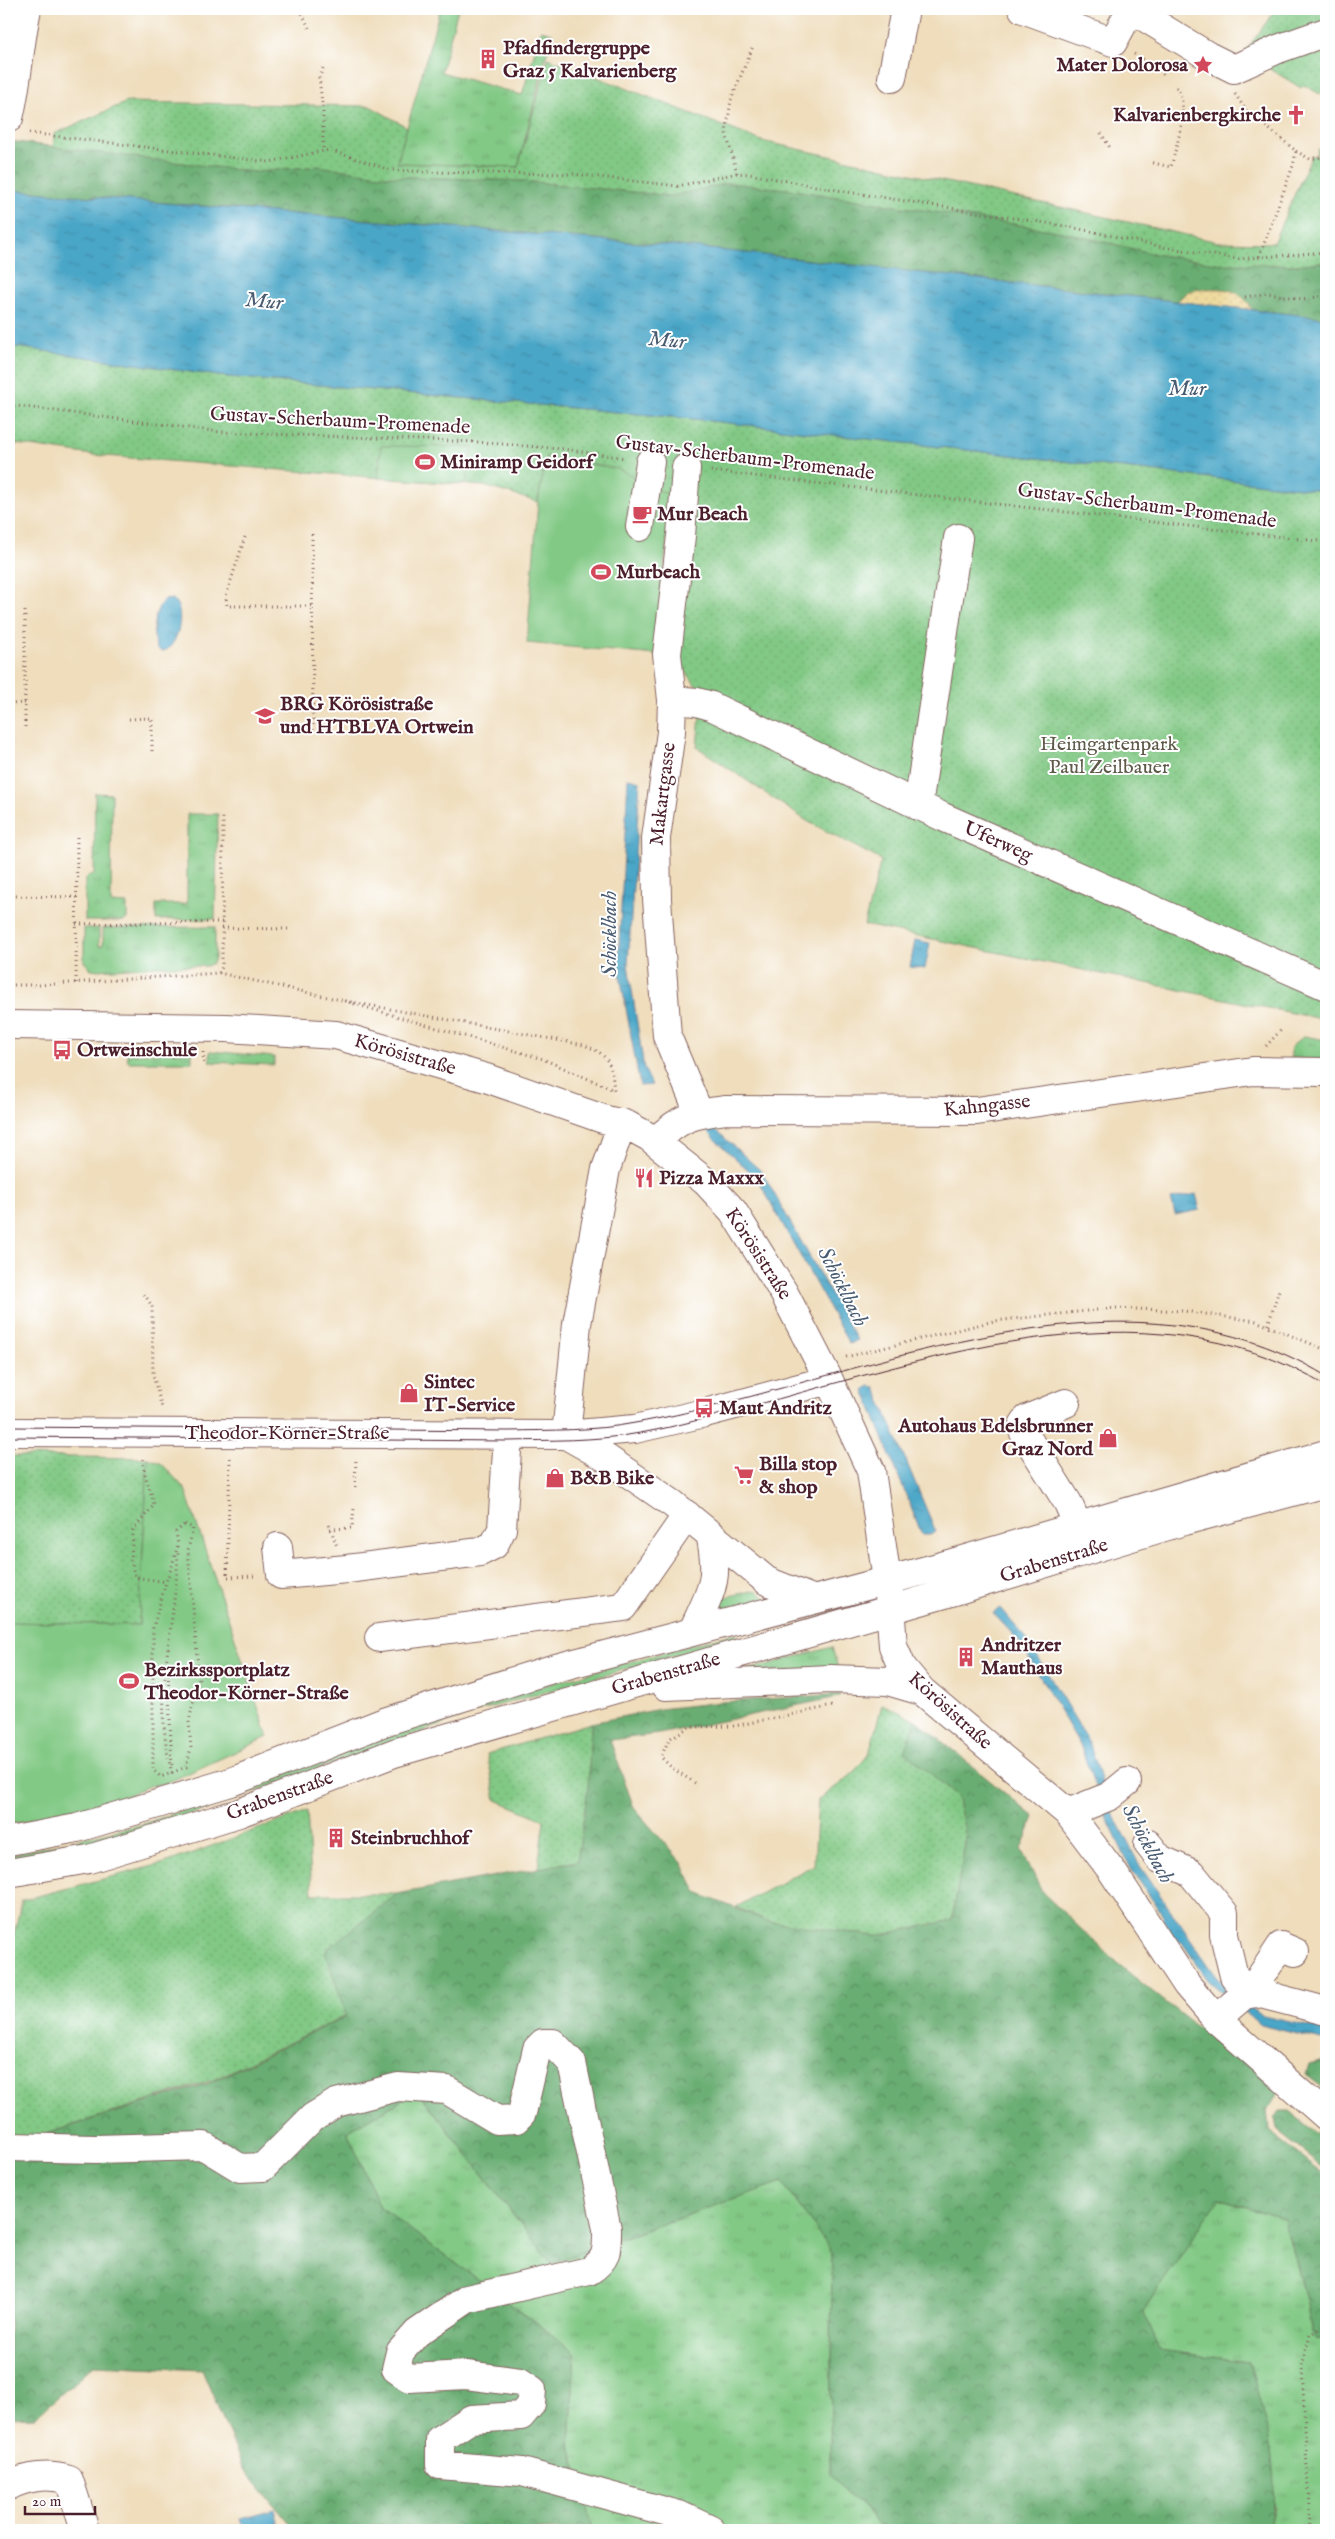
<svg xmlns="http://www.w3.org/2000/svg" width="1335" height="2539" viewBox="0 0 1335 2539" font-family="'IM FELL English',serif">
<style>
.grass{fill:url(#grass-tufts);stroke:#667458}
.forest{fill:url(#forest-crowns);stroke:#5a664e}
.sand{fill:url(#sand-dots);stroke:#9c7c64}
.park{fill:url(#park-dots);stroke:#667458}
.pitch{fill:#82c985;stroke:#667458}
.water{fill:url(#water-ripples);stroke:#4a6279}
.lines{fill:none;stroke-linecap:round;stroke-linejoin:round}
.stream{stroke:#49a6c7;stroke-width:7}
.minor-casing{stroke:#84625e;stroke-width:30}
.major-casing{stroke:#84625e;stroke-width:30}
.path{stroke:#84625e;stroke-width:3;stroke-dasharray:1 4;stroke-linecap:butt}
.minor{stroke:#fff;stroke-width:28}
.major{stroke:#fff;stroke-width:28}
.tram{stroke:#4a1f2b;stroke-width:1}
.labels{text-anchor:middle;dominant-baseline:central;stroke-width:4;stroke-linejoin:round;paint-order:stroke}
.poi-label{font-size:20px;font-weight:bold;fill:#4a1f2b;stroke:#fff;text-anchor:start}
.street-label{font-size:20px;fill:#4a1f2b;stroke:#fff}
.park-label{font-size:20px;fill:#5e5a4a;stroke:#fff}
.water-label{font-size:21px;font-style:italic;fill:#4a5c71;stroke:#fff}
</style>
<defs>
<pattern id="grass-tufts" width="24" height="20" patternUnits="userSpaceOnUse" patternTransform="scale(1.25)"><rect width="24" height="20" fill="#82c985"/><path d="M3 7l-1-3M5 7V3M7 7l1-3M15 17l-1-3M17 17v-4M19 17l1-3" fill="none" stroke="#72ac73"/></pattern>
<pattern id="forest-crowns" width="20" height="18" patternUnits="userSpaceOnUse" patternTransform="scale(1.25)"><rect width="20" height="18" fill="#69ad72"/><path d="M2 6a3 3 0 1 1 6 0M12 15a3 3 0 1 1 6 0" fill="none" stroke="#588c5e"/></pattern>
<pattern id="sand-dots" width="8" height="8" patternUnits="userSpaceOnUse" patternTransform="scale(1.25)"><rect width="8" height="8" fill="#eeda9e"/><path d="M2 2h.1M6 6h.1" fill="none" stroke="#cebb88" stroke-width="1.8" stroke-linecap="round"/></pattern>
<pattern id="park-dots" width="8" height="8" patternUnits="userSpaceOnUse" patternTransform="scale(1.25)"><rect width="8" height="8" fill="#82c985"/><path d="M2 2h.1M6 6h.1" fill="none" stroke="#72ac73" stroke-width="1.8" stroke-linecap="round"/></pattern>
<pattern id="water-ripples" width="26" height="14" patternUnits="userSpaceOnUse" patternTransform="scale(1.25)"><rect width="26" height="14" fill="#49a6c7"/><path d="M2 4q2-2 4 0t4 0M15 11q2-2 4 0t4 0" fill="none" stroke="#3f87a2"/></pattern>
</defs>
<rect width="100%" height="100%" fill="#fff"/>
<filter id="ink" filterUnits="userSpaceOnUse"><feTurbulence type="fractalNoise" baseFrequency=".02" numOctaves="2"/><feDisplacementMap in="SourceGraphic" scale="10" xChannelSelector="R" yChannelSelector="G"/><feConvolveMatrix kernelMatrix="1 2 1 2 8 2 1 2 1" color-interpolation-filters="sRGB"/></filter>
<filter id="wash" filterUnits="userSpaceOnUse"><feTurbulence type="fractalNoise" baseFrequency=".0096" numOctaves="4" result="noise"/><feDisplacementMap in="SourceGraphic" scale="20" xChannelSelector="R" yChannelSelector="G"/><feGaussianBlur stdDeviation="1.12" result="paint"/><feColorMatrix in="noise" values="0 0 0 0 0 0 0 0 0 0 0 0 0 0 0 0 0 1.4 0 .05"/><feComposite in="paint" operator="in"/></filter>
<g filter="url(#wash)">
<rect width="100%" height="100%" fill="#efddbc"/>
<!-- grass -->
<path class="grass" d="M440,9H458L441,72L522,95L541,30L552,33L518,167L397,163Z
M95,793L112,794L111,903L127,904V919L124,921H85V879L89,875H94Z
M187,814H218L215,919L156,920V904H187Z
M215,927V958L213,963L207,966H157L98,970L91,969L84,962V928H99V946L103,945V928Z
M1304,1036L1326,1040V1060L1291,1058V1047Z
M210,1051L274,1057V1065L210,1062Z
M192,1052V1062H128L127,1054Z
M756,1590L767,1599L715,1612L721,1598Z
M735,1633L739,1637L482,1710L179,1819L82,1847L9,1861V1855L140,1825L217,1799L406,1728L498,1698Z
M832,1647L839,1672L744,1671Z
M418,2091L551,2263L782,2182L832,2252L830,2475L884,2530H593L570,2446L575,2352L380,2207L347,2132Z
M1219,2198L1284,2219L1315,2338H1326V2530H1268L1274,2508L1249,2362L1159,2350L1143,2311Z"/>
<!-- forest -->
<path class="forest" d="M9,141L256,172L318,166L387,176L525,181L672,196L728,183L787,189L1058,231L1160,255L1224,264L1297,265L1326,261V318L701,248L9,190Z
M841,1694L838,1697L659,1734L610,1740L634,1808L683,1864L697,1893L768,1921L875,1936L952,1920L966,1837L957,1796L903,1751L916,1720L1034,1817L1021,1849L1043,1893L1117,1963L1194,2025L1286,2082L1267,2109L1269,2131L1326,2175V2338H1315L1284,2219L1220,2198L1143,2311L1160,2350L1249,2362C1264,2416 1284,2474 1268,2530H884L830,2475L832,2252L782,2182L551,2263L418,2091L347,2132L380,2207L575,2352L570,2446L593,2530H295L244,2469L202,2370L94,2365L35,2417L9,2418V2143L14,2144L209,2083L346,2016L325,1951L397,1894L577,1861L588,1788L591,1723L660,1709L721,1702Z
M1326,2056V2090L1306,2075L1309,2065L1321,2062Z
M1280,2111H1289L1326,2141V2169L1277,2130L1275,2119Z"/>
<!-- sand -->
<path class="sand" d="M1198,289C1223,289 1240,286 1252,310L1177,302L1187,292Z"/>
<!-- park -->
<path class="park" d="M1276,9H1326V82L1320,94L1304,85L1301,88L1244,53Z
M548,58L762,141L1218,242L1273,243L1312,155L1316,157L1318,149L1326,153V261L1297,265L1224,264L1160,255L1058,231L787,189L728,183L672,196L525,181L387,176L318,166L256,172L53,147L54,134L127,102L370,106L407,127L397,163L518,167Z
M9,346L219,376L694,419L1326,491V1020L864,925L881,860L807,821L697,747L702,694L687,673L677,667L671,496L546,456L538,502L484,486L93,455L9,443Z
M9,1456L148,1458L139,1625L9,1622Z
M882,1704L916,1720L904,1751L957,1796L966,1837L952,1920L875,1936L768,1921L736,1907L814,1865L818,1800L850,1776L869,1754Z
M591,1723L588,1788L577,1861L538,1868L544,1820L496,1800L487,1754Z
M307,1811L312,1894H397L325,1951L346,2015L213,2080L14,2144L9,2143V1955L22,1900L165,1863Z"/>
<!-- pitch -->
<path class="pitch" d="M381,446L473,447L466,484L378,478Z
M546,456L618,469L671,496L656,655L527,643L538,502Z
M148,1458L162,1464L185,1489L268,1737L167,1783L149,1786L112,1802L9,1825V1622L139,1625Z"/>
<!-- water -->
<path class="water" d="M9,190L701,248L1326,318V491L694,419L219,376L9,346Z
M173,599C186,611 179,647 162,652L156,648C152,630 152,614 164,600Z
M628,778L640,781L628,964L644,1068L652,1085L640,1086L618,964Z
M915,940L930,943L925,969L910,967Z
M715,1129L762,1172L857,1340L849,1344L757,1178L712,1137Z
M1196,1194L1200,1210L1175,1215L1171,1199Z
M869,1386L875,1387L936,1532L930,1535H922L864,1390Z
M1000,1608L1029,1642L1090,1744L1110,1808L1140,1866L1217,1977L1263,2016L1326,2030V2041L1260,2025L1208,1980L1131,1869L1103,1810L1081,1747L1019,1641L993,1613Z
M275,2509L279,2526L265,2530H245L241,2518Z"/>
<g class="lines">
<!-- stream -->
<path class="stream" d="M711,1130L719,1138
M1166,1918L1173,1932L1181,1939"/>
</g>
</g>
<g filter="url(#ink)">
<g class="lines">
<defs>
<path id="minor" d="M1023,9L1113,42L1131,9
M1131,9L1208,56L1234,69L1278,49L1326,32
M892,78L905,9
M9,118C18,82 19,45 27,9
M686,468L681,536L667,654L672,700L671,732L656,838L657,899L667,1036L699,1113
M640,527L650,462
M672,700L697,702L711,706L943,817L1326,986
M918,806L958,538
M9,1025L226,1028L336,1035L486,1078L603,1119L627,1125L649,1137L706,1182L733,1211L784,1293L829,1380L871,1471L887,1580
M622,1123L606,1169L577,1324L566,1435L635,1429L705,1413L829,1380
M656,1141C680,1117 693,1114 726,1110L977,1111L1253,1071L1326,1072
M1066,1403L1027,1419L1023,1425L1024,1433L1068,1503L1078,1526
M278,1547L281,1575L347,1569L480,1552L494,1545L502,1529L508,1435
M379,1638L623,1607L687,1515
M1068,1813L1110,1796L1127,1782
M1148,1844L1160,1859L1191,1873L1224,1913V1935L1234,1976L1248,1994
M1257,1993L1261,1976L1281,1946L1295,1952
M1216,2019L1244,1995L1257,1993L1326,2011
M9,2147L96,2149L204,2146L240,2168L263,2167L313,2117L336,2103L398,2087L447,2090L497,2120L516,2119L522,2113L537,2049L543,2043H553L572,2063L607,2229C607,2251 608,2259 589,2271L467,2299L417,2333L400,2352L396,2369L409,2378L466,2375L520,2382L532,2390L531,2404L521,2416L471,2419L440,2439V2465L522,2472L679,2515L711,2530
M9,2486C27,2476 49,2474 69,2480L85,2530"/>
<path id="major" d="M9,1432L566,1435L603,1456L673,1504L767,1581L812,1599
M889,1592L893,1646L902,1667L922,1691L1068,1813L1112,1871L1187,1985L1216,2019L1326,2116
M693,1630C712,1590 720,1579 710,1534
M666,1686L831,1679L888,1681L922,1691
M9,1841L77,1828L231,1782L387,1721L552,1669L942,1566L1326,1454
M9,1873L89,1859L239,1813L394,1753L948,1593L1184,1521L1326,1483"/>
</defs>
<!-- minor casing -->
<use href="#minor" class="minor-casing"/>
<!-- major casing -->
<use href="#major" class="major-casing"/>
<!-- path -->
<path class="path" d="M300,9L309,28
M1134,54L1155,66L1166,77
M323,68L319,78L323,111V151
M1235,94L1246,110L1296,151L1293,166L1259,257
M29,133L269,162L329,150L391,170L431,172L573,174L678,186L737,173L749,174L848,192L1071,227L1163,247L1238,259L1326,252
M1101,133L1110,148
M1296,151L1310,159L1320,157L1326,161
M1153,163L1171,167C1176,147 1191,104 1176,87
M737,173L726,133L731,100L753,46
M1245,297L1268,293L1302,299L1326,296
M9,405L221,432L477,442L563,449L626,458
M711,471L1326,542
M312,534L313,734
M245,537L226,596L227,606H313
M25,611V730
M9,704L25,703
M129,719L152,718V751
M9,899H12V896L77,897
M76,924L222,922
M222,928L291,929
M219,973L222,967L223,814
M76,983L77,833
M9,985H39L219,973L341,1000L584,1045C610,1055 611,1063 614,1090L543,1059L341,1000
M1266,1046L1283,1028
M203,1052L204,1066
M144,1294L152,1306L153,1375L162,1408
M1268,1325L1279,1290
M846,1357L994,1321L1115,1308L1184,1311L1256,1321L1326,1350
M230,1458L227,1577L256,1576
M143,1459C143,1476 151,1488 154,1505L133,1530L131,1561L135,1577L166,1582
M355,1487L356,1458
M185,1524L193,1528L188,1550L199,1678L189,1721L191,1748L186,1767L161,1777L153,1770V1628L166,1582L172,1566L178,1545L176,1532Z
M329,1525L337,1546
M330,1529L352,1528L354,1508
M168,1669L172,1768
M172,1773C151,1697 176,1627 178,1551
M695,1783L672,1768L661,1757L669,1739L689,1727L734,1726L833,1706
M1310,2530L1302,2366L1310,2335L1326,2323"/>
<!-- minor -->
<use href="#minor" class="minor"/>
<!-- major -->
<use href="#major" class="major"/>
<!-- tram -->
<path class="tram" d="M9,1427L509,1431C551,1430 594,1431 635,1423C853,1385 1115,1247 1326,1376
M9,1437L508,1441C550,1440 593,1441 634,1434C666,1429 698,1420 729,1412C918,1364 1143,1274 1326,1386"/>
</g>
</g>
<!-- icons -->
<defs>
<symbol id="building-bare" viewBox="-9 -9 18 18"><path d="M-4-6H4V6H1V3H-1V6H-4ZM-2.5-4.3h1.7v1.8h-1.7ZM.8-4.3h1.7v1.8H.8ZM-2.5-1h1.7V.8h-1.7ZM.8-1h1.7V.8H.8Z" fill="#d1495b" stroke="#fff" stroke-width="2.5" paint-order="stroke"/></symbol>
<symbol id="sight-bare" viewBox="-9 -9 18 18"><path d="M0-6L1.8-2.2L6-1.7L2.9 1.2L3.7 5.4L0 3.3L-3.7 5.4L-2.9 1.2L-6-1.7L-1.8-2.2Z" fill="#d1495b" stroke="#fff" stroke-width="2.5" paint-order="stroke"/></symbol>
<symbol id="church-bare" viewBox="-9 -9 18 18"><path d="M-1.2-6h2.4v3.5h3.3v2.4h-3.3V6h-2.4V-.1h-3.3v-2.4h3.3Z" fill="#d1495b" stroke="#fff" stroke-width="2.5" paint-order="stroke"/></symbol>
<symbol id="stadium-bare" viewBox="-9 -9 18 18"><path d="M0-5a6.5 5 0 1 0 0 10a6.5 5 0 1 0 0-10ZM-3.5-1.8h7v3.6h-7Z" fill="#d1495b" stroke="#fff" stroke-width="2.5" paint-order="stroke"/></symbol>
<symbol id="cafe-bare" viewBox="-9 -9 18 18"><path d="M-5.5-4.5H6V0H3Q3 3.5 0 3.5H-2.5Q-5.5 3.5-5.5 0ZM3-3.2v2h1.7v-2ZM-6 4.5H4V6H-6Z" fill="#d1495b" stroke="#fff" stroke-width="2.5" paint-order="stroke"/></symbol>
<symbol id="school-bare" viewBox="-9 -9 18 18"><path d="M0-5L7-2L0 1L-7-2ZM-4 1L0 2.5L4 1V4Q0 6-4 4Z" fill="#d1495b" stroke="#fff" stroke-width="2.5" paint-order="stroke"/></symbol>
<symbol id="bus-bare" viewBox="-9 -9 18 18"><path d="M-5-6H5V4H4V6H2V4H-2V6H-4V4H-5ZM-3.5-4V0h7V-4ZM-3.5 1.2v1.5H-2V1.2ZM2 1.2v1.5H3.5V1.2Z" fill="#d1495b" stroke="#fff" stroke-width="2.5" paint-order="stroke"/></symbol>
<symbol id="restaurant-bare" viewBox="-9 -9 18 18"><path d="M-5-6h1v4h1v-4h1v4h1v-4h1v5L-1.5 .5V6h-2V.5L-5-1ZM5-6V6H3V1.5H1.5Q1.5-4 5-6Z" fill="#d1495b" stroke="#fff" stroke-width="2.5" paint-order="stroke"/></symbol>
<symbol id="shop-bare" viewBox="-9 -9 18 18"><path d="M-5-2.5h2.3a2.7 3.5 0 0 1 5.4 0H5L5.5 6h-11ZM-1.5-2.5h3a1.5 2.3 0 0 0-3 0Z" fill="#d1495b" stroke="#fff" stroke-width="2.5" paint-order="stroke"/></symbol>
<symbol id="supermarket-bare" viewBox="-9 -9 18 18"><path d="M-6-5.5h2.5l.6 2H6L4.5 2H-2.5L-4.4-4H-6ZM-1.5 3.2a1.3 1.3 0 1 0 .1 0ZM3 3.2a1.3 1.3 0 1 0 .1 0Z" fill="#d1495b" stroke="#fff" stroke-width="2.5" paint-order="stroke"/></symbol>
</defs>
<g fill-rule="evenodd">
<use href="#building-bare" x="474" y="45" width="28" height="28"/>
<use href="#sight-bare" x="1189" y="51" width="28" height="28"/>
<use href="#church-bare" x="1282" y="101" width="28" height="28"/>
<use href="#stadium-bare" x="411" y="448" width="28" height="28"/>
<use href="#cafe-bare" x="628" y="500" width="28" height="28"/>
<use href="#stadium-bare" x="587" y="558" width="28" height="28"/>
<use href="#school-bare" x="251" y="702" width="28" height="28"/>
<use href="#bus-bare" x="48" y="1036" width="28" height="28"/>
<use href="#restaurant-bare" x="630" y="1164" width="28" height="28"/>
<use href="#shop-bare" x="395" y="1379" width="28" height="28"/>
<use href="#bus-bare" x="690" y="1394" width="28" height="28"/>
<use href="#shop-bare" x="1094" y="1424" width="28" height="28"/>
<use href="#supermarket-bare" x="730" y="1461" width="28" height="28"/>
<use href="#shop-bare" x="541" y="1464" width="28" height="28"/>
<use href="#building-bare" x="952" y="1643" width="28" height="28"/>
<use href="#stadium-bare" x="115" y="1667" width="28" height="28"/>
<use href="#building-bare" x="322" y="1824" width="28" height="28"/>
</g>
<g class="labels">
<!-- poi labels -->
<g class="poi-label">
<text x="503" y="48">Pfadfindergruppe<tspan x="503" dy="23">Graz 5 Kalvarienberg</tspan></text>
<text x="1188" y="65" text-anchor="end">Mater Dolorosa</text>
<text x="1281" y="115" text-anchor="end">Kalvarienbergkirche</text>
<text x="440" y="462">Miniramp Geidorf</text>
<text x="657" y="514">Mur Beach</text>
<text x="616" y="572">Murbeach</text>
<text x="280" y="704">BRG Körösistraße<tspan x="280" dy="23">und HTBLVA Ortwein</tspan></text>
<text x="77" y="1050">Ortweinschule</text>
<text x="659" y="1178">Pizza Maxxx</text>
<text x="424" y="1382">Sintec<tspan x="424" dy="23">IT-Service</tspan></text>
<text x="719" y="1408">Maut Andritz</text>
<text x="1093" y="1426" text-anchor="end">Autohaus Edelsbrunner<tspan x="1093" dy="23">Graz Nord</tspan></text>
<text x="759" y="1464">Billa stop<tspan x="759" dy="23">&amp; shop</tspan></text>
<text x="570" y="1478">B&amp;B Bike</text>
<text x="981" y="1645">Andritzer<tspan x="981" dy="23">Mauthaus</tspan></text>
<text x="144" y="1670">Bezirkssportplatz<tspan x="144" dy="23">Theodor-Körner-Straße</tspan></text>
<text x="351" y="1838">Steinbruchhof</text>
</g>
<!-- street labels -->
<g class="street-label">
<text transform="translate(340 421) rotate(3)">Gustav-Scherbaum-Promenade</text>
<text transform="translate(745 458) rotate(7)">Gustav-Scherbaum-Promenade</text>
<text transform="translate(1147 506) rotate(7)">Gustav-Scherbaum-Promenade</text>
<text transform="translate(663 794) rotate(-83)">Makartgasse</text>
<text transform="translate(998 842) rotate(24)">Uferweg</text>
<text transform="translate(405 1055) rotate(16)">Körösistraße</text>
<text transform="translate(987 1106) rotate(-6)">Kahngasse</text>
<text transform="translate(758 1254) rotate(57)">Körösistraße</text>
<text x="287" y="1433">Theodor-Körner-Straße</text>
<text transform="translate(1054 1561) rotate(-17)">Grabenstraße</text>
<text transform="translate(666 1674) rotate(-16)">Grabenstraße</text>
<text transform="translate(950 1711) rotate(42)">Körösistraße</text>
<text transform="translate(280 1796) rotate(-20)">Grabenstraße</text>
</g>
<!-- park labels -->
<g class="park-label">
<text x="1109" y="744">Heimgartenpark<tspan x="1109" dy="23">Paul Zeilbauer</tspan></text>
</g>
<!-- water labels -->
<g class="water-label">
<text transform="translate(264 302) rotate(5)">Mur</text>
<text transform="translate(667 341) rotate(5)">Mur</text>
<text x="1187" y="389">Mur</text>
<text transform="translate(610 934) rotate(-90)">Schöcklbach</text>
<text transform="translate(842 1287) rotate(63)">Schöcklbach</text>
<text transform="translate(1147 1844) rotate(62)">Schöcklbach</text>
</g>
</g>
<!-- margin -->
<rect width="1335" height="2539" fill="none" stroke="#fff" stroke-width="30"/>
<!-- scale -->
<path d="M25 2506v8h70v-8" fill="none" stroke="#4a1f2b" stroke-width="2.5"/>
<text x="32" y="2506" font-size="15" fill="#4a1f2b" stroke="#ffffff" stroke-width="4" paint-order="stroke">20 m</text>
</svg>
